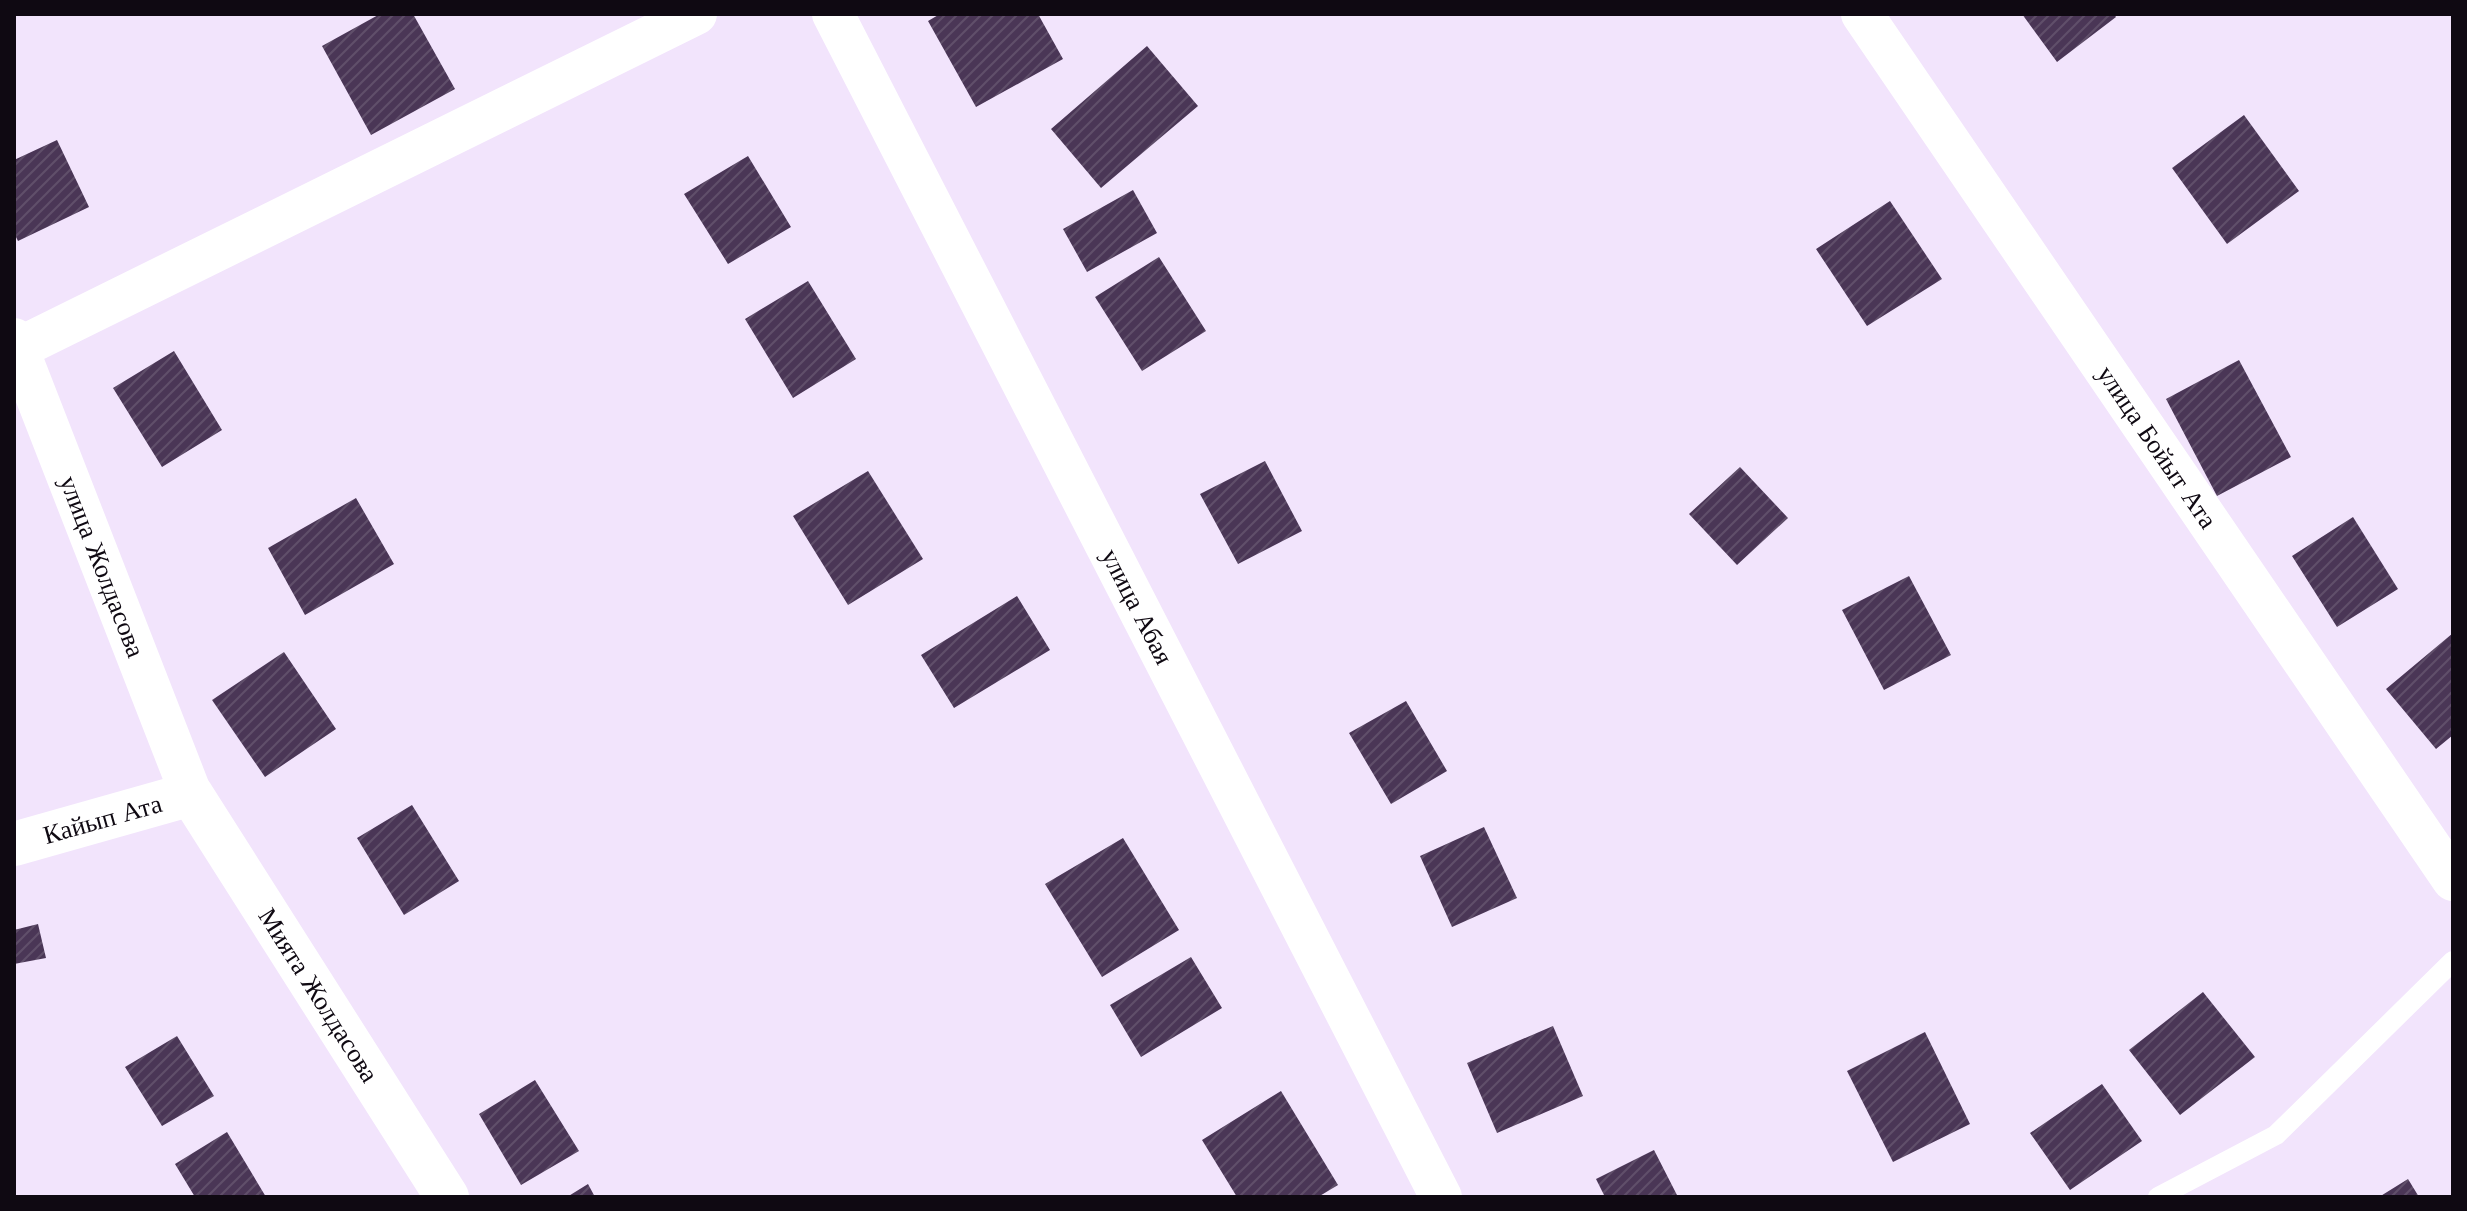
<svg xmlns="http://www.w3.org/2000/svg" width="2467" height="1211" viewBox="0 0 2467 1211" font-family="'Libre Baskerville',serif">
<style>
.building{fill:url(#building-hatch)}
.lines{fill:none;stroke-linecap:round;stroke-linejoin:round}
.service{stroke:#fff;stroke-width:20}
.minor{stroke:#fff;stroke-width:42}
.tertiary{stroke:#fff;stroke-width:44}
.labels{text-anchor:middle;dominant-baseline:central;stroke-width:8;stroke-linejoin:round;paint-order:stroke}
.street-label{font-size:26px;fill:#0f0912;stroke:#faf6fc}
</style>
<defs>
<pattern id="building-hatch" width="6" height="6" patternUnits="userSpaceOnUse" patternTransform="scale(2)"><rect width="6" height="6" fill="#4a3656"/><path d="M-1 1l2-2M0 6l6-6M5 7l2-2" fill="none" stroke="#604f6a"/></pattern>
</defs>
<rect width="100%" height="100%" fill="#f2e4fc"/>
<!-- building -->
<path class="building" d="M380,14H413L455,89L371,135L322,46Z
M940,14H1038L1063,59L976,107L928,21Z
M2022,14H2114L2116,17L2057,62Z
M1147,46L1198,106L1101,188L1051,129Z
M2244,115L2299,191L2227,244L2172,168Z
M57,140L89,207L18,241L14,233V160Z
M748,156L791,227L728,264L684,194Z
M1133,190L1157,233L1087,272L1063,229Z
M1890,201L1942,279L1867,326L1816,249Z
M1159,257L1206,331L1142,371L1095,297Z
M808,281L856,359L793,398L745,319Z
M174,351L222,430L162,467L113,388Z
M2239,360L2291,457L2217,496L2166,399Z
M1265,461L1302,531L1238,564L1200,494Z
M1740,467L1788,518L1737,565L1689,514Z
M868,471L923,559L848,605L793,516Z
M356,498L394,564L305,615L268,548Z
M2353,517L2398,589L2337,627L2292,556Z
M1909,576L1951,655L1884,690L1842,610Z
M1017,596L1050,650L954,708L921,655Z
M2453,633V735L2436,749L2386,689Z
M284,652L336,729L265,777L212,700Z
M1406,701L1447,771L1391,804L1349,733Z
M412,805L459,881L404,915L357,838Z
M1484,827L1517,898L1452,927L1420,856Z
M1123,838L1179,930L1102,977L1045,884Z
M38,924L46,958L14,964V930Z
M1191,957L1222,1008L1141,1057L1110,1005Z
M2203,992L2255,1057L2180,1115L2129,1050Z
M1553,1026L1583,1096L1497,1133L1467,1063Z
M1925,1032L1970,1124L1893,1162L1847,1071Z
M177,1036L214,1096L162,1126L125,1067Z
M535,1080L579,1151L521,1185L479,1114Z
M2102,1084L2142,1141L2070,1190L2030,1133Z
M1281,1091L1338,1185L1318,1197H1237L1202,1140Z
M227,1132L266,1197H195L175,1164Z
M1654,1150L1678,1197H1605L1596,1179Z
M2408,1179L2419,1197H2379Z
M588,1184L595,1197H567Z"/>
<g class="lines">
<!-- service -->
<path class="service" d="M2158,1197L2276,1135L2453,961"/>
<!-- minor -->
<g class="minor">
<path id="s1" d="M833,14L1441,1197"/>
<path id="s2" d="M1862,14L2453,880"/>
<path id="s3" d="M14,339L191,794"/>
<path d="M19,348L696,14"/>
</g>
<!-- tertiary -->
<path class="tertiary" id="s4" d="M14,844L191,794L447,1197"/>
</g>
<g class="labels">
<!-- street labels -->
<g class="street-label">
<text stroke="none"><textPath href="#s2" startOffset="524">улица Бойыт Ата</textPath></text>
<text stroke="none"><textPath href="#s3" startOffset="244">улица Жолдасова</textPath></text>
<text stroke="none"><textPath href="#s1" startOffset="666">улица Абая</textPath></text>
<text stroke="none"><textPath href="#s4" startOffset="92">Кайып Ата</textPath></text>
<text stroke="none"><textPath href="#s4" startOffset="422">Мията Жолдасова</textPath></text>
</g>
</g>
<!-- border -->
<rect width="2467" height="1211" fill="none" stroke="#0f0912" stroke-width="32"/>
</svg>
